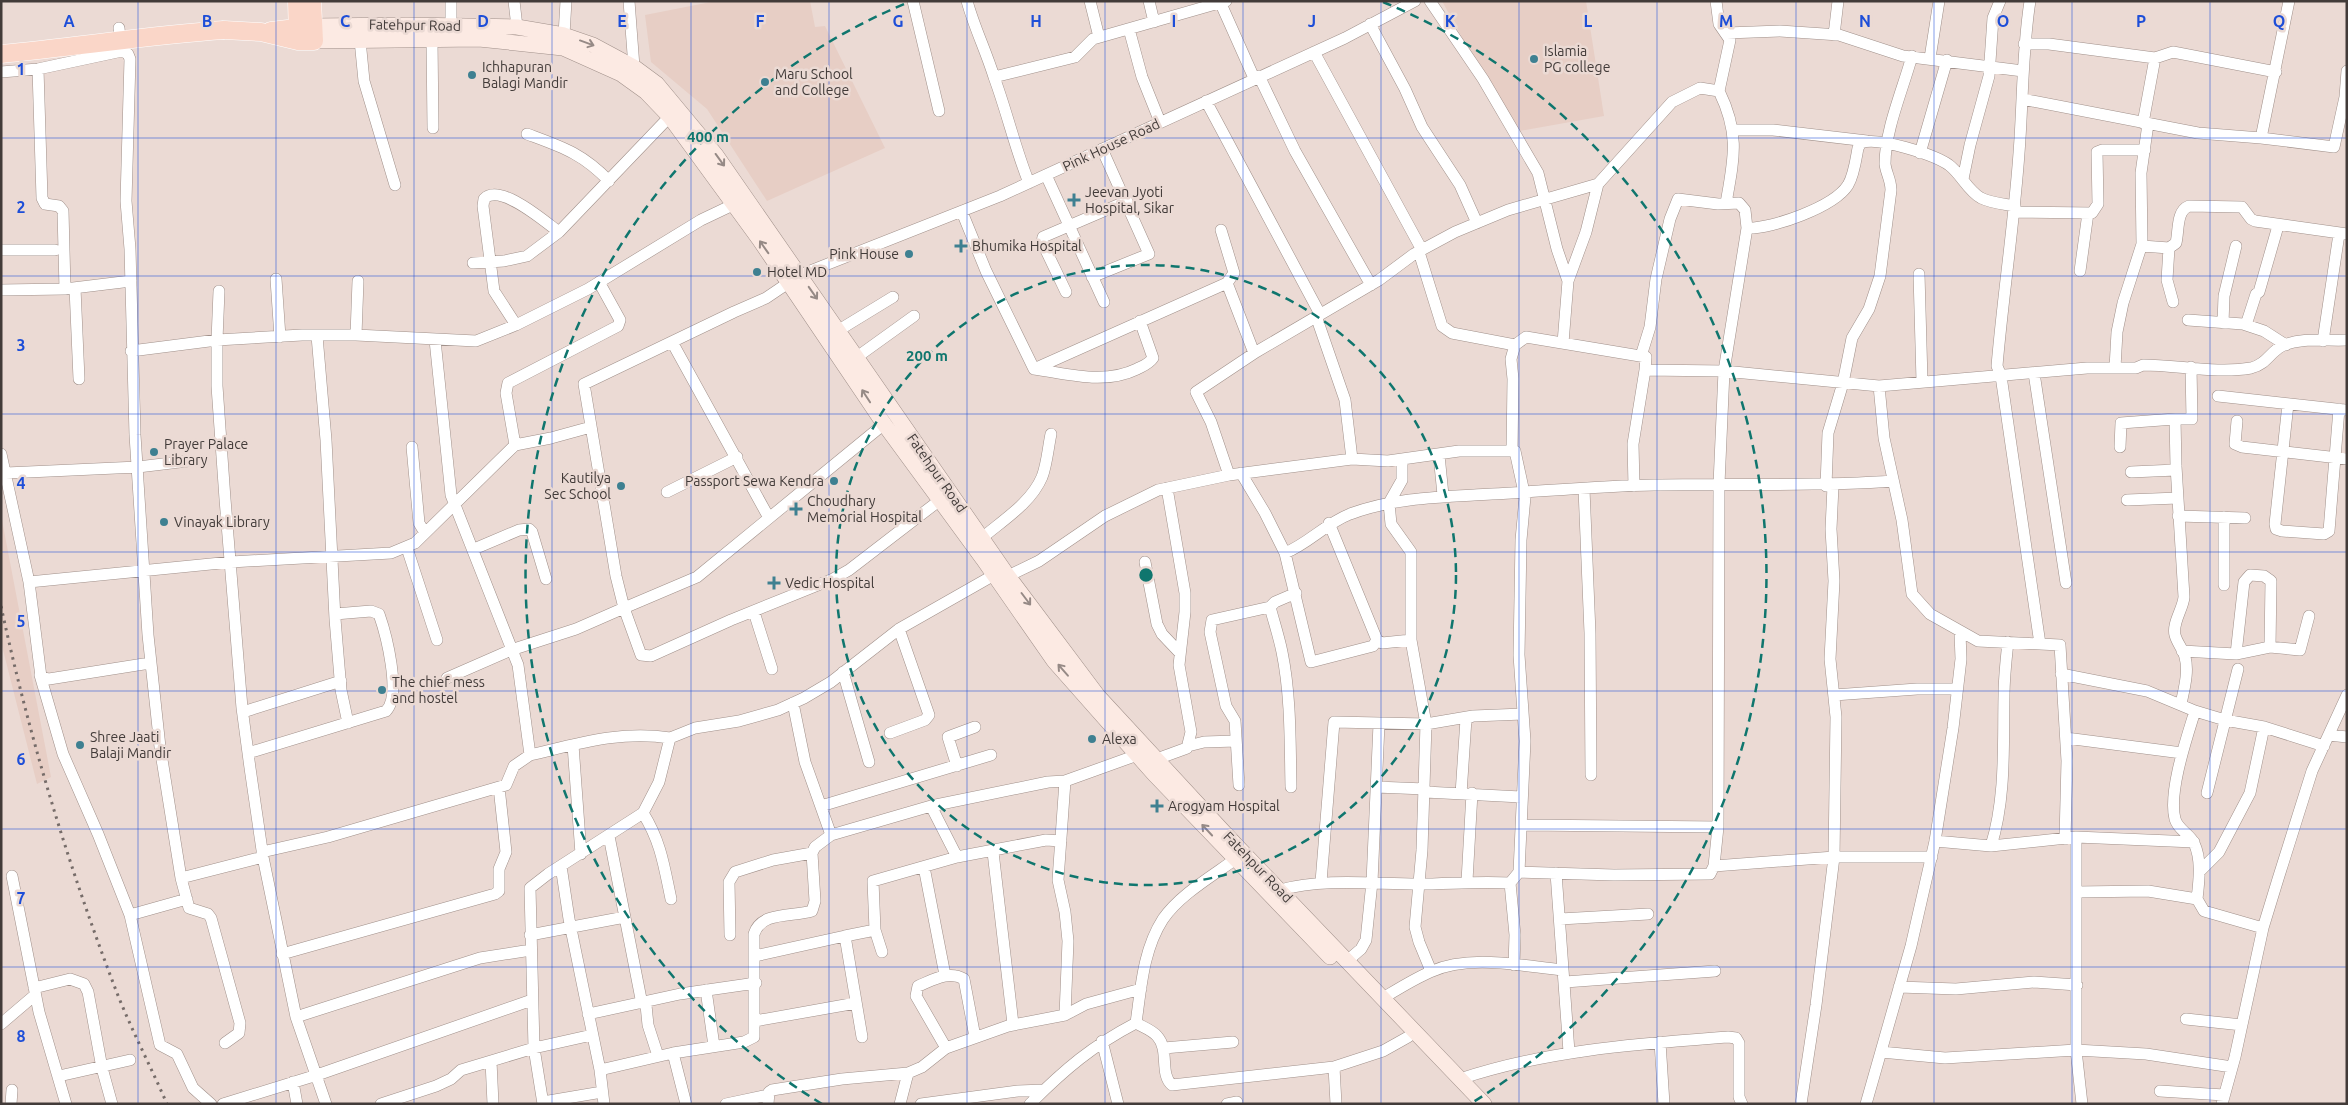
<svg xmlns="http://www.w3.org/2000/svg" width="2348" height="1105" viewBox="0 0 2348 1105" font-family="Ubuntu,sans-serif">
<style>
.built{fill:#e7cec5}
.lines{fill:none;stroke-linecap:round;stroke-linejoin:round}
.street-casing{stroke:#a0908a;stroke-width:12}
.secondary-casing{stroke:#a0908a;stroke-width:16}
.primary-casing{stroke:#fff;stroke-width:19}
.street{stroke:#fff;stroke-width:11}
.secondary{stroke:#fceae3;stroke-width:15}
.primary{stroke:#fad6c8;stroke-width:18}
.rail{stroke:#766c69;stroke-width:3;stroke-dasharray:2.5 5;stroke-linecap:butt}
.primary-bridge-casing{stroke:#fff;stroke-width:19;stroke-linecap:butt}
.primary-bridge{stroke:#fad6c8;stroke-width:18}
.oneway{stroke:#968a86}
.grid{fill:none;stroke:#1d4ed8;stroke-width:1;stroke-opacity:0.55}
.ring{fill:none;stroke:#0f766e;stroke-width:2.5;stroke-dasharray:9 6}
.poi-dot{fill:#3e8091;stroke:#ebdad4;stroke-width:2}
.labels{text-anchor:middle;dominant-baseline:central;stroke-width:5;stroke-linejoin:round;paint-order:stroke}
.street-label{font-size:14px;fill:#423b39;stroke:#ebdad4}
.poi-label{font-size:14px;fill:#423b39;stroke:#ebdad4;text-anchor:start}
.grid-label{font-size:16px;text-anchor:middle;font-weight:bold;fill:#1d4ed8;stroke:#ebdad4;stroke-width:5;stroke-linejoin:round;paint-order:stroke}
.centre{fill:#0f766e;stroke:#ebdad4;stroke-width:2.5}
.ring-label{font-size:15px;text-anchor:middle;font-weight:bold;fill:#0f766e;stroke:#ebdad4;stroke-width:5;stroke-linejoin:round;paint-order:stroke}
</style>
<rect width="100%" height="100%" fill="#ebdad4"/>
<!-- built -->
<path class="built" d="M716,1H810L815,27L825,26L885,148L767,201L707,109L651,62L645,15Z
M1442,1H1586L1604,116L1514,132Z
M1,515L51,777L37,784L1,642Z"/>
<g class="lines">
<defs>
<path id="street" d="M451,1V25
M514,1L517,27
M629,1L634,67
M913,1L939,111
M967,1C974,27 986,51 994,77C1007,112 1015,148 1029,183
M1090,1L1099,37
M1149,1L1154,22
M1430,1L1483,79L1538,173L1557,249L1568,281
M1716,1L1719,24L1730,40L1719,91
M2030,1C2022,52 2023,102 2019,153C2014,224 2003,295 1997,366L2001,376L2040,644L2060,645L2067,761L2065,839
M1221,4L1254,78
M1370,24L1405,89L1422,127L1460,185L1477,223
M119,28L121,47
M1129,29L1142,77L1160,122
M1727,33L1780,31L1839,35L1903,56L2023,71
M564,35L566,1
M1834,35L1838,1
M360,40L364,81L395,185
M432,40L433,128
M2024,44H2049L2155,58L2143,123
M1314,52L1422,250
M1930,58L1939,1
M2155,58L2173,52L2276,72
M38,69L42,198L45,204L59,206L63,211L65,289
M1,72L38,69L122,51L128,54L130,59L126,201L130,249L135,435L148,635L160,747L181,878L189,908L208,914L211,918L240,1023L239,1033L225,1043
M1259,76L1295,151L1371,285
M994,77L1075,57L1093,39L1226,1
M2022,99L2198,133L2261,138L2289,1
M1206,101L1320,314
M1733,130H1773L1867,141
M527,134C562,147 582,153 609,181
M2261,138L2334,147L2345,97L2347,71
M1920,153L1947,60
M1046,175L1104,302
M1963,179L1970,145L1989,76L1993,18L2000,1
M962,212L986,271L1034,369
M2014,212L2092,213L2098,204L2097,152L2102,150H2145
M1747,228C1772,229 1834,207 1848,185C1854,175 1856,159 1858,148L1861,143C1877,136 1935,155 1949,165C1961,174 1968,191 1981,198C1991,203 2004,204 2015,206
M2142,246L2169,248L2176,243C2179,231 2176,211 2189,206L2242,207L2251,219L2255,221L2347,234
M2169,248L2167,280L2173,302
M1,250H55
M1419,252L1442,326L1452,333L1515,345
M473,263L504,261L527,256L559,232L675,111
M2080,271L2088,213
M1919,274L1922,381
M1092,277L1149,254L1102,149
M276,279L280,337
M1227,283L1254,353
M75,288L79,379
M1,290L65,289L131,281
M1066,292L1042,242L1043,237L1127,201
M1316,316L1345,400L1352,459
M2188,320L2243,324L2264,331L2286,345
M2223,323L2224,296L2236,246
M516,325L494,291L483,206L484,199C500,182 545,222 559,232
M2246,325L2256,294L2259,292L2278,226
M839,330L893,297
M356,335L358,281
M317,336L326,440L335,619L341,690L348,723
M2323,341L2339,234
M672,342L769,518
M1563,343L1568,281L1586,232L1598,184L1672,102L1700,88L1719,91C1740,134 1734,158 1726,203
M131,351L217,340L219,291
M857,357L914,316
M2115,368L2117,332L2123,303L2142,244L2141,173L2148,124
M1034,369L1227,283L1234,273L1221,230
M1034,369C1069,374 1104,385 1137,369C1143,366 1149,364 1153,358L1140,321
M2034,373L2066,583
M1879,386L1884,438L1902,520L1912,594L1930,614L1978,641L2040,644
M2218,396L2345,410
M2288,404L2275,524L2276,529L2282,531L2324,534L2329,531L2339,409
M2237,421L2235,444L2242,447L2347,459
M884,424L697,577L624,608L641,655L651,656L731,620L833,579L849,570L940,500
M515,445L551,438L591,427
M412,447L419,523L425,533
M2120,447L2121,423L2175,419
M1512,451L1513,379L1511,359L1515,345L1526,337L1646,357L1645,370L1724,371L1879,386L2087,368H2136L2143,365C2178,365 2217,374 2251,368C2267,364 2270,352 2282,346C2301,337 2326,341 2347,340
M1,454L29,582L41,677L49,679L150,663
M1439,455L1443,495
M1402,459V480L1389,503L1391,524L1411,552V640L1426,724L1422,850L1415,927L1419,942L1431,971
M2131,472L2176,470
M6,473L138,467L188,461
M1241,473L1265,513L1285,553C1309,543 1325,524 1350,514C1396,497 1443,497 1492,494C1546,491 1600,486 1654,485C1734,483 1814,487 1893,481
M1229,475L1211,422L1196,392L1256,352L1379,280L1414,254L1455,232L1508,210L1598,184
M1634,486L1633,444L1645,370
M1826,486L1828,433L1843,383L1852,338L1869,309L1880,276L1891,190C1891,180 1886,173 1885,164C1885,130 1903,89 1912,56
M1584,489L1590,633L1591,775
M667,492L737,457
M2127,500L2178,498
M2178,516L2245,518
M1329,523L1377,640L1382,643L1411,640
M982,538C1003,520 1031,503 1042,477C1047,464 1048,448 1051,434
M407,548L437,640
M474,549L519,530L529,529L532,532L546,579
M1285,553L1311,662L1373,646L1377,640
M1145,562L1157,624L1162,634L1180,653
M1008,576L1039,561L1105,516L1158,490L1229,475L1352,459L1388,461L1459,451H1515L1525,497L1521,540L1519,655L1525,741L1519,872L1510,883C1479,881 1449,884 1418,884C1371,884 1325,878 1280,890
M29,582L231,562L391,553L415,543L515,445L506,393L508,383L618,326L620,320L599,282
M2224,585V517
M754,612L772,669
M2182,651L2236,654L2270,647L2300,650L2309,616
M2236,654L2244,582L2250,575L2264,576L2271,581L2270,647
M843,672L869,762
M2061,674L2147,691L2195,711L2225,720L2264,727L2324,746
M40,675L63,754L98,834L130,915L160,1045L177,1054L193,1088L211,1104
M447,678L511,650L576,629L624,608L616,576L584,384L734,312L766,298L800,275L1000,196L1345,38L1415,1
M1834,695L1917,689H1957
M793,703L805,762L831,835
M2181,704C2184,689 2189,672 2185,657C2183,649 2177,643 2175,635C2172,623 2183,609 2184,597L2176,466L2175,419H2192L2191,367
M2195,711C2187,737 2168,792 2175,819C2178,830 2189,833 2194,843C2202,860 2199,881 2197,899L2204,911L2263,928
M243,712L341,681
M890,733L925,720L929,715L899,629
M2329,735L2347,737
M2066,738L2182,753
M573,745L581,854
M1188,746L1204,742L1236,741
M248,753L386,711C402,695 386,634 379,614L371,611L335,614
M530,755C577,744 621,730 670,738
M1157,759L1187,748L1191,732L1179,665L1185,612V593L1167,488
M957,766L948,737L975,727
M1239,785L1235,721L1226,706L1210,632L1212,620L1270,607
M1291,787C1290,743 1291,696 1282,652C1279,637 1274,622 1270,607L1275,602L1296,593
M1376,787L1425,789
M1425,792L1521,797
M2207,793L2238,669
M1461,794L1466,719L1473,716L1523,714
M821,806L991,755
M931,806L957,857
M643,813C661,842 664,866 671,899
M1522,825L1718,827
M609,836L641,999L646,1005L648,1025L658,1056
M2076,837V1050L2082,1104
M1935,841L1991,846L2076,837L2194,842
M1991,846C2006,798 2003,746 2004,696C2004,678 2006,660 2008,642
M262,852L328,837L506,785L514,766L530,755L518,665L451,495L435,340
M993,852L1013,1024
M561,866L569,919L600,1070L604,1104
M1714,866L1834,857H1932
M924,867L945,975
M2200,871L2219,852L2250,793L2264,727
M1519,872L1614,875L1710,874L1714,866L1718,827L1719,484L1724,371L1747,228L1745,210L1739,203L1718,204L1678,199L1670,219L1656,279L1650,327L1641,356
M1556,873L1569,1052
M12,876L39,1012L66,1104
M181,878L263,857
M1467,881L1472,793
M1321,882L1334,722L1426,724L1473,716
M1510,883L1515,935L1514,965
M2077,892L2148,891L2197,899
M130,915L187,899
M1560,919L1648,914
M875,930L882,952
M530,935L625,917
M730,935L729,882L735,872L773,860L812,853
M282,954L495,894L499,891V869L506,852L499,787
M755,956L845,936
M1347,961L1361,949L1366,940L1372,882L1379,724
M1565,982L1715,971
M1899,987L1956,989L2034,982L2077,985
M34,988L70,979L84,984L88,992L102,1068L112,1104
M706,990L714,1046
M1383,998C1398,989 1414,979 1430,972C1470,954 1521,966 1563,970
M588,1014L680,994L756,983
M1065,1015L1086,1004L1141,989
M296,1017L480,958L531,950
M2186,1019L2242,1025
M755,1021L856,1003
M1136,1023C1143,1027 1152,1030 1157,1036C1170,1050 1159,1074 1172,1085L1334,1067
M1,1024L35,995
M862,1037L845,936L875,930L873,881L957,857L1046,840L1061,841
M1102,1041L1118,1104
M1660,1042L1664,1104
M946,1048L916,996L918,986C933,980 949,970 964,979L975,1037
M1164,1048L1233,1042
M1881,1052L1945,1058L2076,1050L2146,1054L2232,1067
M673,1053L686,1104
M600,1070L673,1053L744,1042L754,1037V934C761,911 793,917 812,911L815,901L812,853L815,847L831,835L931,806L1048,782L1065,781
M59,1076L130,1060
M1460,1079C1547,1050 1637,1044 1728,1037L1736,1038L1739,1043V1097L1742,1104
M293,1082L297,1104
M2160,1091L2224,1095
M543,1102L602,1092
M11,1104L12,1090
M223,1104L317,1075L532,1000
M326,1104L296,1017L263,857L250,768L242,708L225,499L217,386V340L302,335H356L476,341L516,325L588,289L701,220L741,201
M381,1104L436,1086L451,1079L461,1070L491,1061
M493,1104L491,1061L534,1048L592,1035
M543,1104L534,1048L530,888L548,874L643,813L659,782L670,738L695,728L739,721L778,710L804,698L831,682L899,629L994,575
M726,1104L768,1095
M768,1104L769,1092L772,1090L842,1079L908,1073
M900,1104L908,1073L922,1067L946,1048L1008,1026L1065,1015L1068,941L1065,912L1058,880L1065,781L1143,753
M921,1104L1018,1091L1044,1090
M1030,1104C1065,1069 1092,1046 1136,1023C1141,988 1143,950 1163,919C1181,893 1216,874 1241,855
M1227,1104L1237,1102
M1336,1104L1334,1067L1383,1051L1408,1037
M1801,1104L1816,1005L1834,857L1836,717L1830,659L1834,581L1831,529L1833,486
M1866,1104L1911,946L1935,841L1953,728L1961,659L1960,633
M2222,1104L2235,1057L2263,928L2278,879L2312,771L2347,695"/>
<path id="secondary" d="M313,26L407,25L517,27L564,35L593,45L634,67L657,84L716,155L1008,576L1098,696L1233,842L1484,1104
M314,41L479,39L563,48L621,74L646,92L670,117L759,239L884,424L983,559L1054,661L1154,774L1330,957"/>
<path id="primary" d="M297,1L298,38
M224,30L261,32L298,41H314L312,1
M271,31L313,26"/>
</defs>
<!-- street casing -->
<use href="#street" class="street-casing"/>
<!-- secondary casing -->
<use href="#secondary" class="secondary-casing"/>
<!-- primary casing -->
<use href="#primary" class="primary-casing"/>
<!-- street -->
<use href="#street" class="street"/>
<!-- secondary -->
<use href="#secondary" class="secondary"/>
<!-- primary -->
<use href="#primary" class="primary"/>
<!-- rail -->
<path class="rail" d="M1,606C29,737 69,868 117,993C132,1031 151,1067 167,1104"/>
<defs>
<path id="primary-bridge" d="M1,54C76,47 150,35 224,30"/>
</defs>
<!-- primary-bridge casing -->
<use href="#primary-bridge" class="primary-bridge-casing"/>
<!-- primary-bridge -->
<use href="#primary-bridge" class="primary-bridge"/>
</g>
<!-- one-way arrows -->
<defs><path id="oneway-shaft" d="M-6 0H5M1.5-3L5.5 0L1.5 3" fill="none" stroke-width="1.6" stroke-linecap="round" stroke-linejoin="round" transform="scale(1.25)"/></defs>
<g class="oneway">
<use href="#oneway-shaft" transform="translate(587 43) rotate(20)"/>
<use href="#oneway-shaft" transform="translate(720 160) rotate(54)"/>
<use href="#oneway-shaft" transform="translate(764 247) rotate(-125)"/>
<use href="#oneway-shaft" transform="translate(813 293) rotate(55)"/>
<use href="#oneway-shaft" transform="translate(866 396) rotate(-123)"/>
<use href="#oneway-shaft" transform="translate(1026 599) rotate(53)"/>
<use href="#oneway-shaft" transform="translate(1063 670) rotate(-131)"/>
<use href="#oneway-shaft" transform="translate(1207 830) rotate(-133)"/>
</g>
<!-- grid -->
<path class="grid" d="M138,1V1104M276,1V1104M414,1V1104M552,1V1104M691,1V1104M829,1V1104M967,1V1104M1105,1V1104M1243,1V1104M1381,1V1104M1519,1V1104M1657,1V1104M1796,1V1104M1934,1V1104M2072,1V1104M2210,1V1104M1,138H2347M1,276H2347M1,414H2347M1,552H2347M1,691H2347M1,829H2347M1,967H2347"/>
<!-- distance rings -->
<g class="ring">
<circle cx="1146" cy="575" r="310"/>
<path d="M822 1104A620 620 0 0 1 909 2M1383 2A620 620 0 0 1 1470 1104"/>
</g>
<!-- markers -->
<g class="poi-dot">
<circle cx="1534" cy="59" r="5"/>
<circle cx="472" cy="75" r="5"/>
<circle cx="765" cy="82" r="5"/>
<path d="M1071.5 192.5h5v5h5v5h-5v5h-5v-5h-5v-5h5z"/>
<path d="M958.5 238.5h5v5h5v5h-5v5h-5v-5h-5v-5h5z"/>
<circle cx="909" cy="254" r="5"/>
<circle cx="757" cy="272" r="5"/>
<circle cx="154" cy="452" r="5"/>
<circle cx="834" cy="481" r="5"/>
<circle cx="621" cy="486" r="5"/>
<path d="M793.5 501.5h5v5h5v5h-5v5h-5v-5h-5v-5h5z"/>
<circle cx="164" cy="522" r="5"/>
<path d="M771.5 575.5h5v5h5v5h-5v5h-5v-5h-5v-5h5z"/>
<circle cx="382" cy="690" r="5"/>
<circle cx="1092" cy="739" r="5"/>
<circle cx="80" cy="745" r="5"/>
<path d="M1154.5 798.5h5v5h5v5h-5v5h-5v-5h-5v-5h5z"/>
</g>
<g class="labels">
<!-- street labels -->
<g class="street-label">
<text transform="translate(415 25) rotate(1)">Fatehpur Road</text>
<text transform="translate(1111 145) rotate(-25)">Pink House Road</text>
<text transform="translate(937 473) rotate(55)">Fatehpur Road</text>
<text transform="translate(1258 867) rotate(46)">Fatehpur Road</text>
</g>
<!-- poi labels -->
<g class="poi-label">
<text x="1544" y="51">Islamia<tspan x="1544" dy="16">PG college</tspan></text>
<text x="482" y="67">Ichhapuran<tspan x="482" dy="16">Balagi Mandir</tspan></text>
<text x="775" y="74">Maru School<tspan x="775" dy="16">and College</tspan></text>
<text x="1085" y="192">Jeevan Jyoti<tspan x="1085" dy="16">Hospital, Sikar</tspan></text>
<text x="972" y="246">Bhumika Hospital</text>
<text x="899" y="254" text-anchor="end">Pink House</text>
<text x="767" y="272">Hotel MD</text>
<text x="164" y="444">Prayer Palace<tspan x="164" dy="16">Library</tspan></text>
<text x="611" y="478" text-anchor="end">Kautilya<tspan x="611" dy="16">Sec School</tspan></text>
<text x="824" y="481" text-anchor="end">Passport Sewa Kendra</text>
<text x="807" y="501">Choudhary<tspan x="807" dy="16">Memorial Hospital</tspan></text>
<text x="174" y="522">Vinayak Library</text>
<text x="785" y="583">Vedic Hospital</text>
<text x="392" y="682">The chief mess<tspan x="392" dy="16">and hostel</tspan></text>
<text x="90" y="737">Shree Jaati<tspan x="90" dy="16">Balaji Mandir</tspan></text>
<text x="1102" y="739">Alexa</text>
<text x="1168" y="806">Arogyam Hospital</text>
</g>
</g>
<g class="grid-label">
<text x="69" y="27">A</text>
<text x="207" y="27">B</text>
<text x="345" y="27">C</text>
<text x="483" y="27">D</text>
<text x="622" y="27">E</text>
<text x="760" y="27">F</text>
<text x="898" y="27">G</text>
<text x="1036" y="27">H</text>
<text x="1174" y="27">I</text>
<text x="1312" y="27">J</text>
<text x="1450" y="27">K</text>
<text x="1588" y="27">L</text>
<text x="1726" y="27">M</text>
<text x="1865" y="27">N</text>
<text x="2003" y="27">O</text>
<text x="2141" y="27">P</text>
<text x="2279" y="27">Q</text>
<text x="21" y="75">1</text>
<text x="21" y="213">2</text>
<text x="21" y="351">3</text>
<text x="21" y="489">4</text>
<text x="21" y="627">5</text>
<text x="21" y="765">6</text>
<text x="21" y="904">7</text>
<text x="21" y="1042">8</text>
</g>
<circle cx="1146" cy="575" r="8" class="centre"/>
<g class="ring-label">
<text x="708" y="142">400 m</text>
<text x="927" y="361">200 m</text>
</g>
<!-- border -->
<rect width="2348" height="1105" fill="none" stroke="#423b39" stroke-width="5"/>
</svg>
